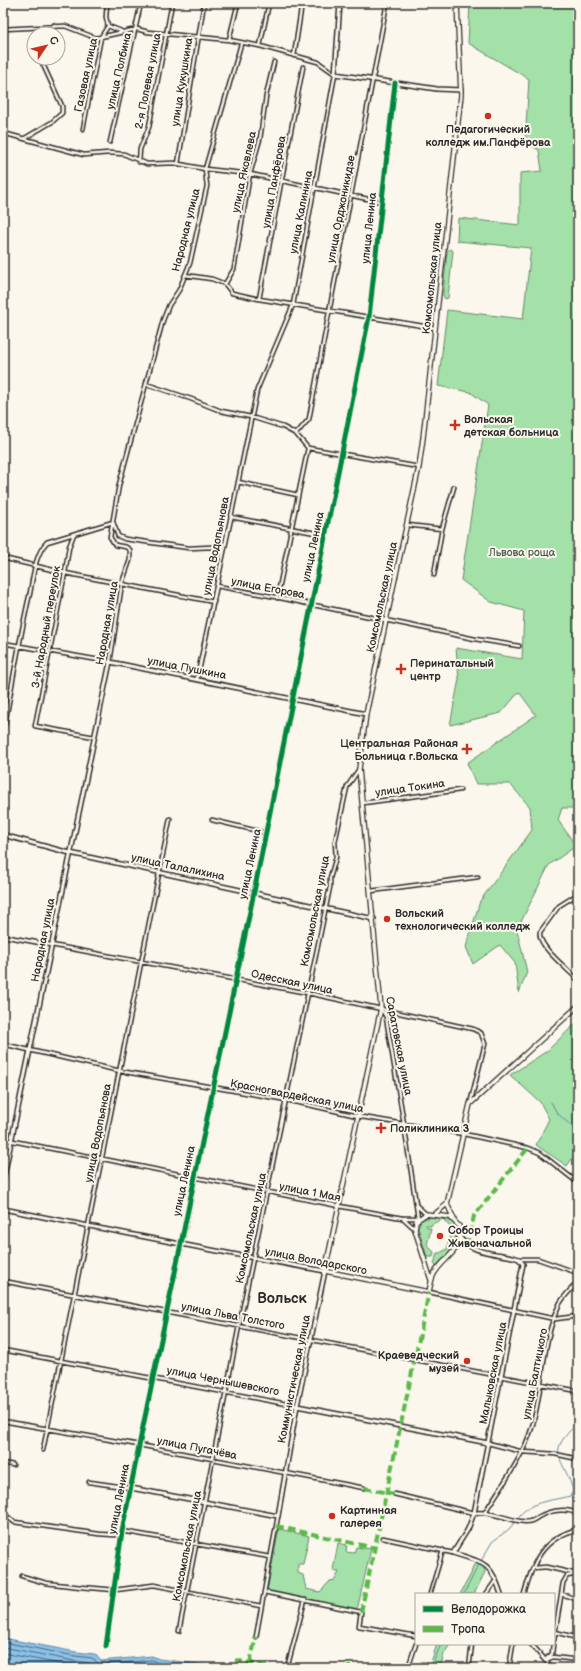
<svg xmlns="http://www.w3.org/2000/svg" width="581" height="1671" viewBox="0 0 581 1671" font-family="'Balsamiq Sans',sans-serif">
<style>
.green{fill:#a3e1a9;stroke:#67866a}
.water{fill:#8ac2e9;stroke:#64869d}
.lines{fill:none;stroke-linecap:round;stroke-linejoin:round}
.shore{stroke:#516777;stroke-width:1}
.stream{stroke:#64869d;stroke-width:1}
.minor-casing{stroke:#2b2b2b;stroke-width:5.5}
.tertiary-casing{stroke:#2b2b2b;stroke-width:6}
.secondary-casing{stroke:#2b2b2b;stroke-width:6}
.minor{stroke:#fbf7ec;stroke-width:2.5}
.tertiary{stroke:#fbf7ec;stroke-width:3}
.secondary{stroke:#fbf7ec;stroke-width:3.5}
.quiet{stroke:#58b947;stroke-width:4;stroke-dasharray:8 4;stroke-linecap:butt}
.cycleway-casing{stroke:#fbf7ec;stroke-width:8}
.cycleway{stroke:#00873e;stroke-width:5}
.poi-dot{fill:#c8321e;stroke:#fbf7ec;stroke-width:1.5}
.labels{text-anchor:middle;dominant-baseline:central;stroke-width:4;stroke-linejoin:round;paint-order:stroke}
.street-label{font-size:11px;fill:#2b2b2b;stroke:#fbf7ec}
.poi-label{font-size:11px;font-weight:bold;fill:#2b2b2b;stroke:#fbf7ec;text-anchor:start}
.park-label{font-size:11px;fill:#49584a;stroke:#fbf7ec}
.district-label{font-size:15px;font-weight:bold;fill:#2b2b2b;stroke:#fbf7ec}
</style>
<rect width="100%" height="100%" fill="#fbf7ec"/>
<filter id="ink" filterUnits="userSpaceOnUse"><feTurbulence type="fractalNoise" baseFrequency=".025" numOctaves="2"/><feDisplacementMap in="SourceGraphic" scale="8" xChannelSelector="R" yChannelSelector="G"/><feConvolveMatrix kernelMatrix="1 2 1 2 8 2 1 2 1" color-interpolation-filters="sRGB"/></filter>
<g filter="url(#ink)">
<!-- green -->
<path class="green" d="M470,3H578V808H562L558,820L576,846L549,865L517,930L527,972L519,993L515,963L500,945L473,964L466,947L480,901L532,830L530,807L510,784H476L467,763L536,715L519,692L501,713L450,725L459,679L456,648L522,659L524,611L491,602L461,580L488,405L470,392L438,386L447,310L523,319L531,248L457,241L458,218L520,225V173L542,171L539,150L525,142L529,79L468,43Z
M450,249L453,251L448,298L445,299L443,295L447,251Z
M575,1024L578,1027V1159L574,1156L567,1166L536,1145L549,1119L540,1102L510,1075L547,1051Z
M431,1217C438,1218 450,1218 455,1225C458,1228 457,1232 456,1237C453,1253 448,1256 437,1267L434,1264L437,1253H440L447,1249L451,1228L443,1219L432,1224L431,1226L426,1225L428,1228H431L427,1245L434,1252L433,1257H427L418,1227L421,1220Z
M279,1529L309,1536L303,1564H298V1573L303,1575L306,1589L320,1592L330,1581L335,1580L339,1572L333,1570L338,1543L347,1545L346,1552L354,1553L356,1547L371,1549L358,1606L356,1609L267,1591Z
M477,1563L484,1566L485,1572L474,1594H460L471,1574L473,1566Z
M437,1644H450L444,1654L440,1668H429Z"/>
<!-- water -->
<path class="water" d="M3,1638L76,1652L95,1654L101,1661L152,1656L159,1659L229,1668H3Z"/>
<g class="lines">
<!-- shore -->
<path class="shore" d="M3,1642L75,1656L92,1658L100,1665L152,1660L158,1663L205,1668
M3,1647L74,1661L90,1663L95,1668
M3,1653L82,1668
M122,1668L151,1665L161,1668"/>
<!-- stream -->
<path class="stream" d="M551,1102L557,1113L578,1132
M517,1519C528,1501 551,1501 570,1496L573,1491C564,1456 543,1455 578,1423
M481,1561L492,1542L509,1529L515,1522
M464,1594L479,1564
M431,1668L441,1644"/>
<defs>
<path id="minor" d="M108,26L121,31
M3,29L65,26L96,38L137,29L148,32L229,40L260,46L318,62L335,74L293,305L257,390L231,517L326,535
M47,34L54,25
M229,40L238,3
M260,46L269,3
M294,56L302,3
M83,129L101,37L108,26L106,17L107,3
M3,133L84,155L109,153L124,154L147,164L174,163L205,169L250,174L382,202
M25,138L52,122L62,113V106L40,58
M110,142L141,3
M139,162L140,149L149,127L172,3
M178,164L204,3
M185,275L212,279L225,284L232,293L259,299L435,328
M225,284L234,269L250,174L260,139L266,96L274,62
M259,299L303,67
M146,384L191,399L221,411L251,417L283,427L296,434L308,448
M296,434L309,419L387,3
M308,448L419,467
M238,482L298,495
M407,525L442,529
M74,534L69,547L65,573L35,726L94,737
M3,558L65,573L214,602
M434,575L442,529L454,487
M217,586L271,596L475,639L519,646
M277,598L308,448
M3,643L110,662L122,583L130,560V550L126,547L115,545L110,537L119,485L163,320L169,305L179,290L190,263L207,186L205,169L241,44
M293,699L369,317L395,83
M3,734C12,687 19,640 30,593C33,577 35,554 47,542L113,522L118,536L125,539L189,548L211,547L224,550
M363,803L460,790
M212,820L266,833
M371,891L478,877
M578,894L559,906L540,932C537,946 568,969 578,980
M3,936L308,993L473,1029L481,1033L485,1044L470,1104
M3,1044L120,1071L287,1100L362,1117L464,1134L528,1148L540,1153L578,1183
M3,1139L339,1206L402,1218H418L404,1124L386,1017L381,1008
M417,1206L426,1214
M403,1218L415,1229
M519,1259H538L578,1273
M3,1281L578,1391
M429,1292L555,1319L578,1316
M3,1350L297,1406
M3,1421L139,1445L364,1488
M488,1443L523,1452L555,1454L578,1459
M43,1450L170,819
M3,1463L13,1465
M89,1482L131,1488L122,1531L106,1646
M394,1494L474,1513C494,1510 517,1525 531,1521C535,1520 539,1516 542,1515C552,1510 568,1508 578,1514
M485,1512C502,1485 523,1458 532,1427C544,1387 541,1341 560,1303C565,1295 572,1288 578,1282
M3,1513L14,1522L99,1534L115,1535L122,1531L270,1557
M383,1538L453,1553
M534,1568L546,1567L577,1574
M22,1576L46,1583L81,1587L115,1590L154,1585L261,1606
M264,1592L361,1612L359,1626L416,1636
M430,1594L443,1550
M486,1594L496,1580
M524,1594C534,1561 541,1539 578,1529
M562,1594L578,1600
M179,1631L239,1326L330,887V878L336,857L335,842L347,787L359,769
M555,1632L578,1638
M256,1637L278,1516
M554,1640L563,1583L567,1576L578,1574
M547,1658L552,1654L553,1644
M546,1660L553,1657L578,1660
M287,1668L305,1600
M408,1668L416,1644
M469,1668L472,1644
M509,1668L513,1644"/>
<path id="tertiary" d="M340,3L335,74L437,89L461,90
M197,679L231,517
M3,835L70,853L374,919
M3,1181L110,662L366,714
M3,1209C110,1230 217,1252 325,1271L297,1406L278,1516L131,1488C147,1406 164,1324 182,1243C220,1062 257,881 293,700
M459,1236C469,1253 495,1253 513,1257L519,1259L523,1264L474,1513L468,1529L453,1553C484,1563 491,1562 501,1594
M297,1406L488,1443
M531,1644L552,1668"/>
<path id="secondary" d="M447,1204L454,1219
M435,1214L447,1204L470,1104L578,1006
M431,1280L415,1230L416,1221L426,1214L450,1217L459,1226C464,1252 444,1256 434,1274C431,1280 430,1286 429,1292L325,1271L381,1008L359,769L366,714L419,467L423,438L461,95L457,3"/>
</defs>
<!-- minor casing -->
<use href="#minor" class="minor-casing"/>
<!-- tertiary casing -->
<use href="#tertiary" class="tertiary-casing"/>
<!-- secondary casing -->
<use href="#secondary" class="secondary-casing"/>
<!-- minor -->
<use href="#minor" class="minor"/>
<!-- tertiary -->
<use href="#tertiary" class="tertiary"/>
<!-- secondary -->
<use href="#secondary" class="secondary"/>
<!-- quiet -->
<path class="quiet" d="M467,1246L474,1216L528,1148
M364,1488L394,1494
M276,1526L375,1548
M361,1612L429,1292
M235,1660L273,1668
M250,1663L256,1637
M349,1668V1665"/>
<defs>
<path id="cycleway" d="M106,1646L122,1531L140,1441L254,892L369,317L395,83"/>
</defs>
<!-- cycleway casing -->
<use href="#cycleway" class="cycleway-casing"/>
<!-- cycleway -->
<use href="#cycleway" class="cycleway"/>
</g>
</g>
<!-- markers -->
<g class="poi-dot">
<circle cx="488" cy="116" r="4"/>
<path d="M453 419h4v4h4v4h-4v4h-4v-4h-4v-4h4z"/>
<path d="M399 663h4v4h4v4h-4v4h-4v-4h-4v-4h4z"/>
<path d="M465 743h4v4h4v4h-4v4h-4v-4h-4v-4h4z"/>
<circle cx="387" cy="919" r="4"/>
<path d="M379 1122h4v4h4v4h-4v4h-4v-4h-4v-4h4z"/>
<circle cx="440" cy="1236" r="4"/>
<circle cx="467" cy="1361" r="4"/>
<circle cx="332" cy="1516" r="4"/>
</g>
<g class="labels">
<!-- street labels -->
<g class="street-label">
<text transform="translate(119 71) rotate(-77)">улица Полбина</text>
<text transform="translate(86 75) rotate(-78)">Газовая улица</text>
<text transform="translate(148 81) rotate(-79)">2-я Полевая улица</text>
<text transform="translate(182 82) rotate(-81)">улица Кукушкина</text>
<text transform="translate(244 172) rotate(-78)">улица Яковлева</text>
<text transform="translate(274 182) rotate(-80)">улица Панфёрова</text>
<text transform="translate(341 209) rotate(-79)">улица Орджоникидзе</text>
<text transform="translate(301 212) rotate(-79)">улица Калинина</text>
<text transform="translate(369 228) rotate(-84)">улица Ленина</text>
<text transform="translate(186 230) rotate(-76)">Народная улица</text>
<text transform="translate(432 278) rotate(-84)">Комсомольская улица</text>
<text transform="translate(216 546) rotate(-79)">улица Водопьянова</text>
<text transform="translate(313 547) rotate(-78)">улица Ленина</text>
<text transform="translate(268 588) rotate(11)">улица Егорова</text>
<text transform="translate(382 597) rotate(-78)">Комсомольская улица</text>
<text transform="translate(107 623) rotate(-80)">Народная улица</text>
<text transform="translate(46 627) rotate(-80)">3-й Народный переулок</text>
<text transform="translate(187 668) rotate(11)">улица Пушкина</text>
<text transform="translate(410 788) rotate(-8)">улица Токина</text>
<text transform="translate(250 864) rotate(-78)">улица Ленина</text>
<text transform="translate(178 867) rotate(12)">улица Талалихина</text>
<text transform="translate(315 911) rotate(-79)">Комсомольская улица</text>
<text transform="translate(43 940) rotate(-79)">Народная улица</text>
<text transform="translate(292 982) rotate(12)">Одесская улица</text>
<text transform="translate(399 1046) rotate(79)">Саратовская улица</text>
<text transform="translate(297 1096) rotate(11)">Красногвардейская улица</text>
<text transform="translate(98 1133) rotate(-79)">улица Водопьянова</text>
<text transform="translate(184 1181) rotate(-78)">улица Ленина</text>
<text transform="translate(310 1192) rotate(11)">улица 1 Мая</text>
<text transform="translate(251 1228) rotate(-78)">Комсомольская улица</text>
<text transform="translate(316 1261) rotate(11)">улица Володарского</text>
<text transform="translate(233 1316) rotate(11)">улица Льва Толстого</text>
<text transform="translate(493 1373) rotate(-79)">Малыковская улица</text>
<text transform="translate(535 1374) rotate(-79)">улица Балтицкого</text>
<text transform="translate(294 1379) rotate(-79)">Коммунистическая улица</text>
<text transform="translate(223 1381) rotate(11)">улица Чернышевского</text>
<text transform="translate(197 1448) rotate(11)">улица Пугачёва</text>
<text transform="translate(119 1499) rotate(-79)">улица Ленина</text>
<text transform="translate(187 1546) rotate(-79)">Комсомольская улица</text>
</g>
<!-- poi labels -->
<g class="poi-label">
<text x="488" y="129" text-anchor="middle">Педагогический<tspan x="488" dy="13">колледж им.Панфёрова</tspan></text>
<text x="464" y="419">Вольская<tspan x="464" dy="13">детская больница</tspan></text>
<text x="410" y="663">Перинатальный<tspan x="410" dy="13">центр</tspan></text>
<text x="458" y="743" text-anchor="end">Центральная Районая<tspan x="458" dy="13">Больница г.Вольска</tspan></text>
<text x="395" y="913">Вольский<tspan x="395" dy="13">технологический колледж</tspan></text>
<text x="390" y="1128">Поликлиника 3</text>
<text x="448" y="1230">Собор Троицы<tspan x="448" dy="13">Живоначальной</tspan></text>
<text x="459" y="1355" text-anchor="end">Краеведческий<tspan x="459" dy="13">музей</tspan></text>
<text x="340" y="1510">Картинная<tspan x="340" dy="13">галерея</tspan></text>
</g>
<!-- park labels -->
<g class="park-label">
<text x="522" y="552">Львова роща</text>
</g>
<!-- district labels -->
<g class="district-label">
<text x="282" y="1298">Вольск</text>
</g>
</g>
<!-- margin -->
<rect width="581" height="1671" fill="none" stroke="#fbf7ec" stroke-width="16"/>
<rect x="8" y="8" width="565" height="1655" fill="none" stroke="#2b2b2b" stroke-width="1.5" filter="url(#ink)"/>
<!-- legend -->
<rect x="415" y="1593" width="140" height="52" fill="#fbf7ec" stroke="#a8a59f"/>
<rect x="423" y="1606" width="20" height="6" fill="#00873e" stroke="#a8a59f"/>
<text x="451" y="1613" font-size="12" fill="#2b2b2b">Велодорожка</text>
<rect x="423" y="1626" width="20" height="6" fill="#58b947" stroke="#a8a59f"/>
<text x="451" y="1633" font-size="12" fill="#2b2b2b">Тропа</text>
<!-- north arrow -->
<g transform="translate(46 46) rotate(55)"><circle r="19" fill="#fbf7ec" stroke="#a8a59f"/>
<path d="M0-3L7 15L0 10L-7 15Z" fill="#c8321e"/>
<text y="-6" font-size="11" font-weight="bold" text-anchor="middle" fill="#2b2b2b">С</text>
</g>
</svg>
